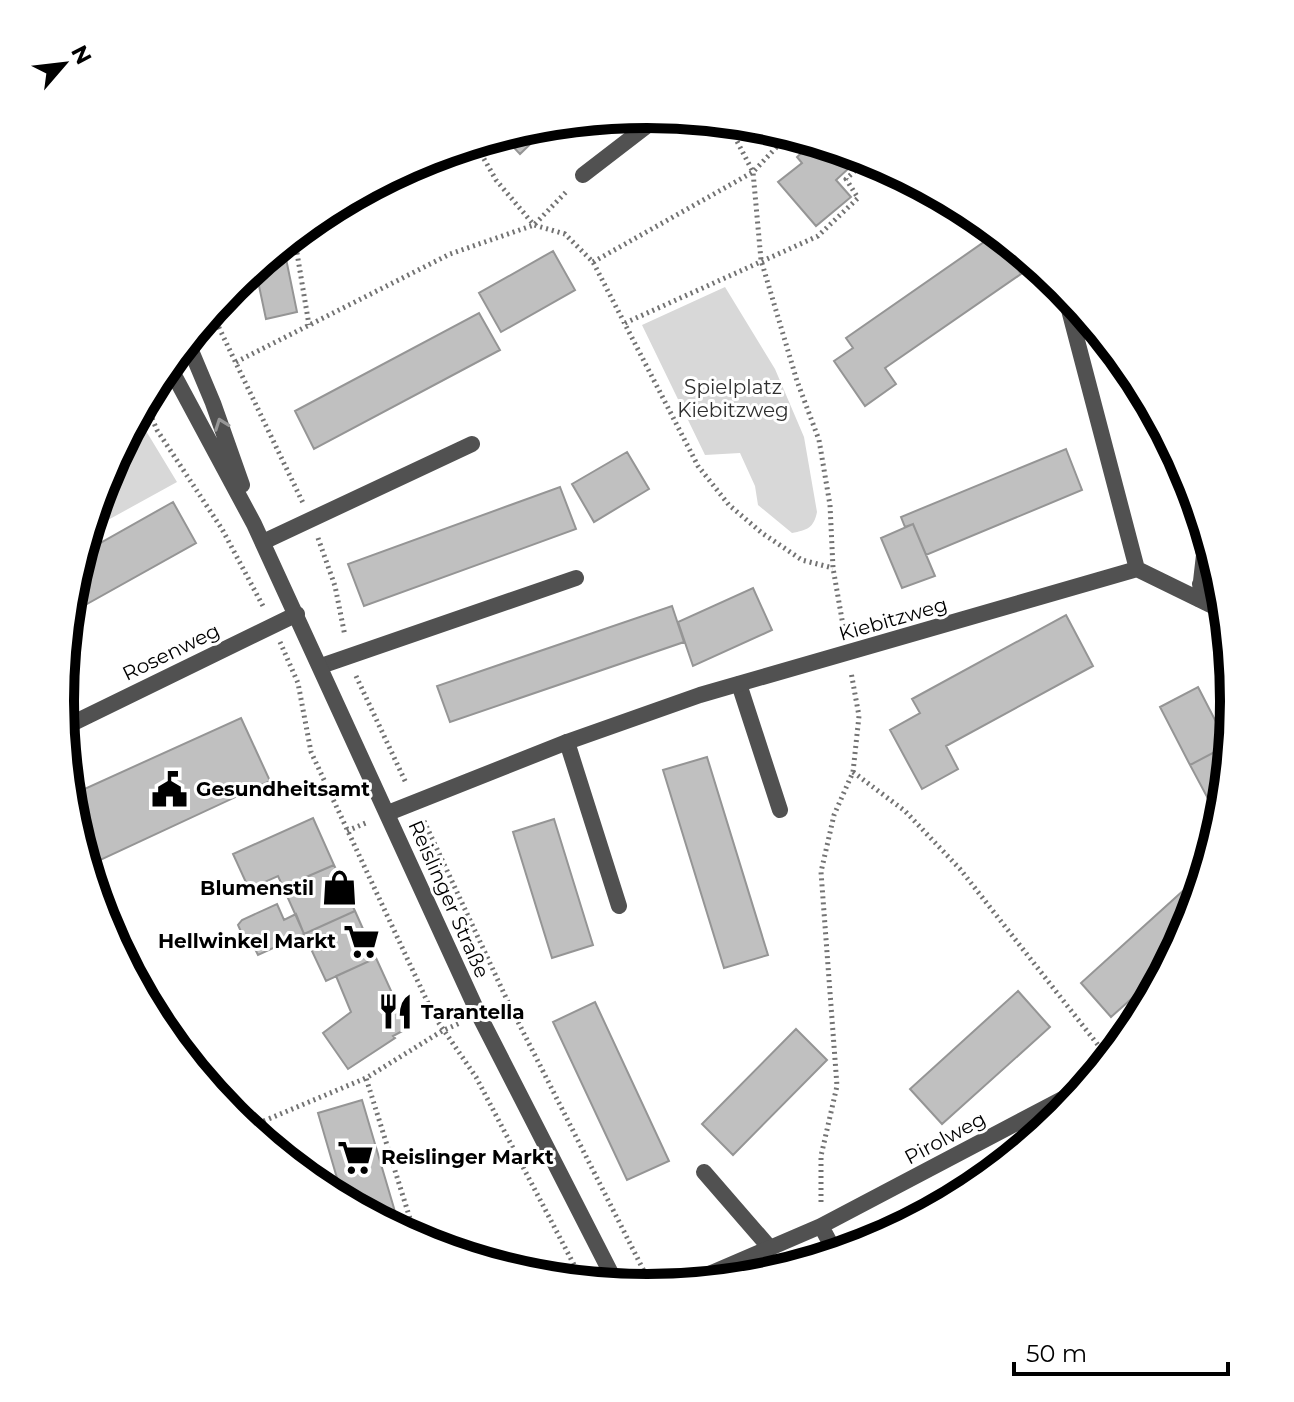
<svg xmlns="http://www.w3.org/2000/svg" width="1294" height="1402" viewBox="0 0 1294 1402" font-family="Montserrat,sans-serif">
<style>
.green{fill:#d8d8d8}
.building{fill:#c0c0c0;stroke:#959595;stroke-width:2}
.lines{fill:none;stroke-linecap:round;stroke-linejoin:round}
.path{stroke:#737373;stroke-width:5;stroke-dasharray:2 4;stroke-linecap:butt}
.service{stroke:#515151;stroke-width:16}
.minor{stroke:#515151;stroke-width:16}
.tertiary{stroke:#515151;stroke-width:16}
.oneway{stroke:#979797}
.labels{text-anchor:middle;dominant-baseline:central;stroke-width:6;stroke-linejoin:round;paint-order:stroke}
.park-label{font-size:20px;fill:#2f2f2f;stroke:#fff}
.street-label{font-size:20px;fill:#000;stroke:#fff}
.poi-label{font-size:20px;font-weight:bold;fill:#000;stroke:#fff;text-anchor:start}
.rim{fill:none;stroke:#000;stroke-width:10}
</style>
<rect width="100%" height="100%" fill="#fff"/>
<!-- green -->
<path class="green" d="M725,287L775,369L804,437L817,512C814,528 807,530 792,533L758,505L755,486L740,453L705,455L642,325Z
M1120,356L1135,375L1171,441L1165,444Z
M137,416L177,482L88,531L105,476Z"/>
<!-- building -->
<path class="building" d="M552,123L520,154L502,135L533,125Z
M814,141L862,156L836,180L851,197L816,226L778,182L802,163L797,157Z
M994,235L1021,274L885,368L896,384L865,406L834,361L853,348L846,338Z
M283,244L297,312L266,319L255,267Z
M553,251L575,290L501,332L479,293Z
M479,313L500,350L314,449L295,411Z
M1066,449L1082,490L926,555L913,524L905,527L901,517Z
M627,452L649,489L594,522L572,484Z
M560,487L576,529L364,606L348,564Z
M173,502L196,543L69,614L71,586L81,554Z
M913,524L935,576L902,588L881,538Z
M753,588L772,630L693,666L678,622Z
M672,606L684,642L450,722L437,686Z
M1066,615L1093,666L946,746L958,769L922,789L890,730L920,713L912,699Z
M1198,687L1228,745L1190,765L1160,707Z
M241,718L270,781L96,862L69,796Z
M1228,745L1229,748L1221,823L1190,765Z
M707,757L768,955L724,968L663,770Z
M313,818L334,865L283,887L278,876L249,889L233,854Z
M554,819L593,945L552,958L513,832Z
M334,865L355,911L304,934L283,887Z
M1206,870L1189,926L1167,967L1111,1017L1081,983Z
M277,904L284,920L296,914L304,934L258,955L253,945L248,948L238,925L242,920Z
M355,911L376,958L326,981L304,934Z
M376,958L408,1028L393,1036L395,1038L348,1069L323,1033L351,1012L336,976Z
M1018,991L1050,1027L942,1124L910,1089Z
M595,1002L669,1161L627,1180L553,1022Z
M796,1029L827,1060L733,1155L702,1124Z
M362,1100L401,1232L344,1202L318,1113Z"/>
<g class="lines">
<!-- path -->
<path class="path" d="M789,134L753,172L761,260L797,381L819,440L830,505L833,568L844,631
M475,143L496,180L534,225L565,234L593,262L698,466L729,505L762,533L802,560L833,568
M294,235L309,325
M294,237L315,225L338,204
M593,262L753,172L727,122
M211,311L303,503
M625,323L818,236L858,198L846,179L869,158
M236,362L450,254L534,225L568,190
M145,402L157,430L222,529L264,608
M138,414L148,410
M318,538L335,586L345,636
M280,642L298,683L311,752L434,1016L476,1077L583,1282
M356,676L406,783
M853,772L905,811L960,869L1109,1059
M424,821L508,1002L652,1287
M347,831L368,822
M247,1128L366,1078
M821,1202V1156L837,1086L821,872L834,815L853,772L859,716L851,672
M417,1241L366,1078L442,1031L460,1023"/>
<!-- service -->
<path class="service" d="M1198,505L1196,508L1204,555L1199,599
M263,542L472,444
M1200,584L1219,573
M321,666L576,578
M739,684L780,810
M567,742L619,906
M704,1172L770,1248"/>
<!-- minor -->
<path class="minor" d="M583,175L661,115
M1063,287L1137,569
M1137,569L1225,612
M63,728L297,614
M388,813L567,742L700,695L1137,569
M821,1226L836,1254
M686,1284L821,1226L1087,1086"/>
<!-- tertiary -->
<path class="tertiary" d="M187,341L213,403L242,485
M168,364L254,524L479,1015L617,1285"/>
</g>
<!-- one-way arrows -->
<defs><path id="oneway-chevron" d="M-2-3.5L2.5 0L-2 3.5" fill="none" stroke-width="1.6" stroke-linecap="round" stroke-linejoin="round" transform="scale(2)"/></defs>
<use class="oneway" href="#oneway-chevron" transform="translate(221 424) rotate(-110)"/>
<!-- icons -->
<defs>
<symbol id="civic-bare" viewBox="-9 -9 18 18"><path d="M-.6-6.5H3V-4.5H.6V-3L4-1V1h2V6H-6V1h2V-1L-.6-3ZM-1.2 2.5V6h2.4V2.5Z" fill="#000" stroke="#fff" stroke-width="2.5" paint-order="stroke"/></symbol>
<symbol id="shop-bare" viewBox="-9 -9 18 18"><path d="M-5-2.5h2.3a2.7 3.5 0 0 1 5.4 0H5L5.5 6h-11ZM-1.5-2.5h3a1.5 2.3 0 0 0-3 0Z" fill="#000" stroke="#fff" stroke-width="2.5" paint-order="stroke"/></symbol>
<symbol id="supermarket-bare" viewBox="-9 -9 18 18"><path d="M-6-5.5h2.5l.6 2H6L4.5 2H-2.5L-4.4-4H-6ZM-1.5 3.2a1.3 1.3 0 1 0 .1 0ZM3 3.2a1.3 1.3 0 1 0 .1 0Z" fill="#000" stroke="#fff" stroke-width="2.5" paint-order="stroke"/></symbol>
<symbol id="restaurant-bare" viewBox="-9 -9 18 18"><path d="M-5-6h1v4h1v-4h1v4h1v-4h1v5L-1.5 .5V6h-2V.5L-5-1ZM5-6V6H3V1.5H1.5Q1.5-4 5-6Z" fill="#000" stroke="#fff" stroke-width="2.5" paint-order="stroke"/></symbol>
</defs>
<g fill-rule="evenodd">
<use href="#civic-bare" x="144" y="764" width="51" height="51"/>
<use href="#shop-bare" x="314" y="862" width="51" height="51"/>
<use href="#supermarket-bare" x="336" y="916" width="51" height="51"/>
<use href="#restaurant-bare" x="370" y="986" width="51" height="51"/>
<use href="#supermarket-bare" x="330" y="1132" width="51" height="51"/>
</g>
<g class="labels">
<!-- park labels -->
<g class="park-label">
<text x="733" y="387">Spielplatz<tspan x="733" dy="23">Kiebitzweg</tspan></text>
</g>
<!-- street labels -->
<g class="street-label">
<text transform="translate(893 619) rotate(-16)">Kiebitzweg</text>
<text transform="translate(171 652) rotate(-26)">Rosenweg</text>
<text transform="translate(449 899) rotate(66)">Reislinger Straße</text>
<text transform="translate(945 1138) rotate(-28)">Pirolweg</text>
</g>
<!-- poi labels -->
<g class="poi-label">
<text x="196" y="789">Gesundheitsamt</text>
<text x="314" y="888" text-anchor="end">Blumenstil</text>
<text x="336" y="941" text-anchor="end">Hellwinkel Markt</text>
<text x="421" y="1012">Tarantella</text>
<text x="381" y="1157">Reislinger Markt</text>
</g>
</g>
<!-- crop -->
<path d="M0 0H1294V1402H0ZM74 701a573 573 0 1 1 1146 0a573 573 0 1 1-1146 0Z" fill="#fff" fill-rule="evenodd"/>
<path class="rim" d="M74 701a573 573 0 1 1 1146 0a573 573 0 1 1-1146 0Z"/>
<!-- north arrow -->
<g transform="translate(64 64) rotate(62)" stroke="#ffffff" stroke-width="6" paint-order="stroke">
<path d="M0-6L14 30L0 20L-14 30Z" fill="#000000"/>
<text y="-12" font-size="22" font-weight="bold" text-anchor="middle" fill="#000000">N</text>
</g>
<!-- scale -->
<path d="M1014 1362v12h214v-12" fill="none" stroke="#000000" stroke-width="4"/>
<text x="1026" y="1362" font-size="24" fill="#000000" stroke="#ffffff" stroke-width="6" paint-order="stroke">50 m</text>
</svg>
